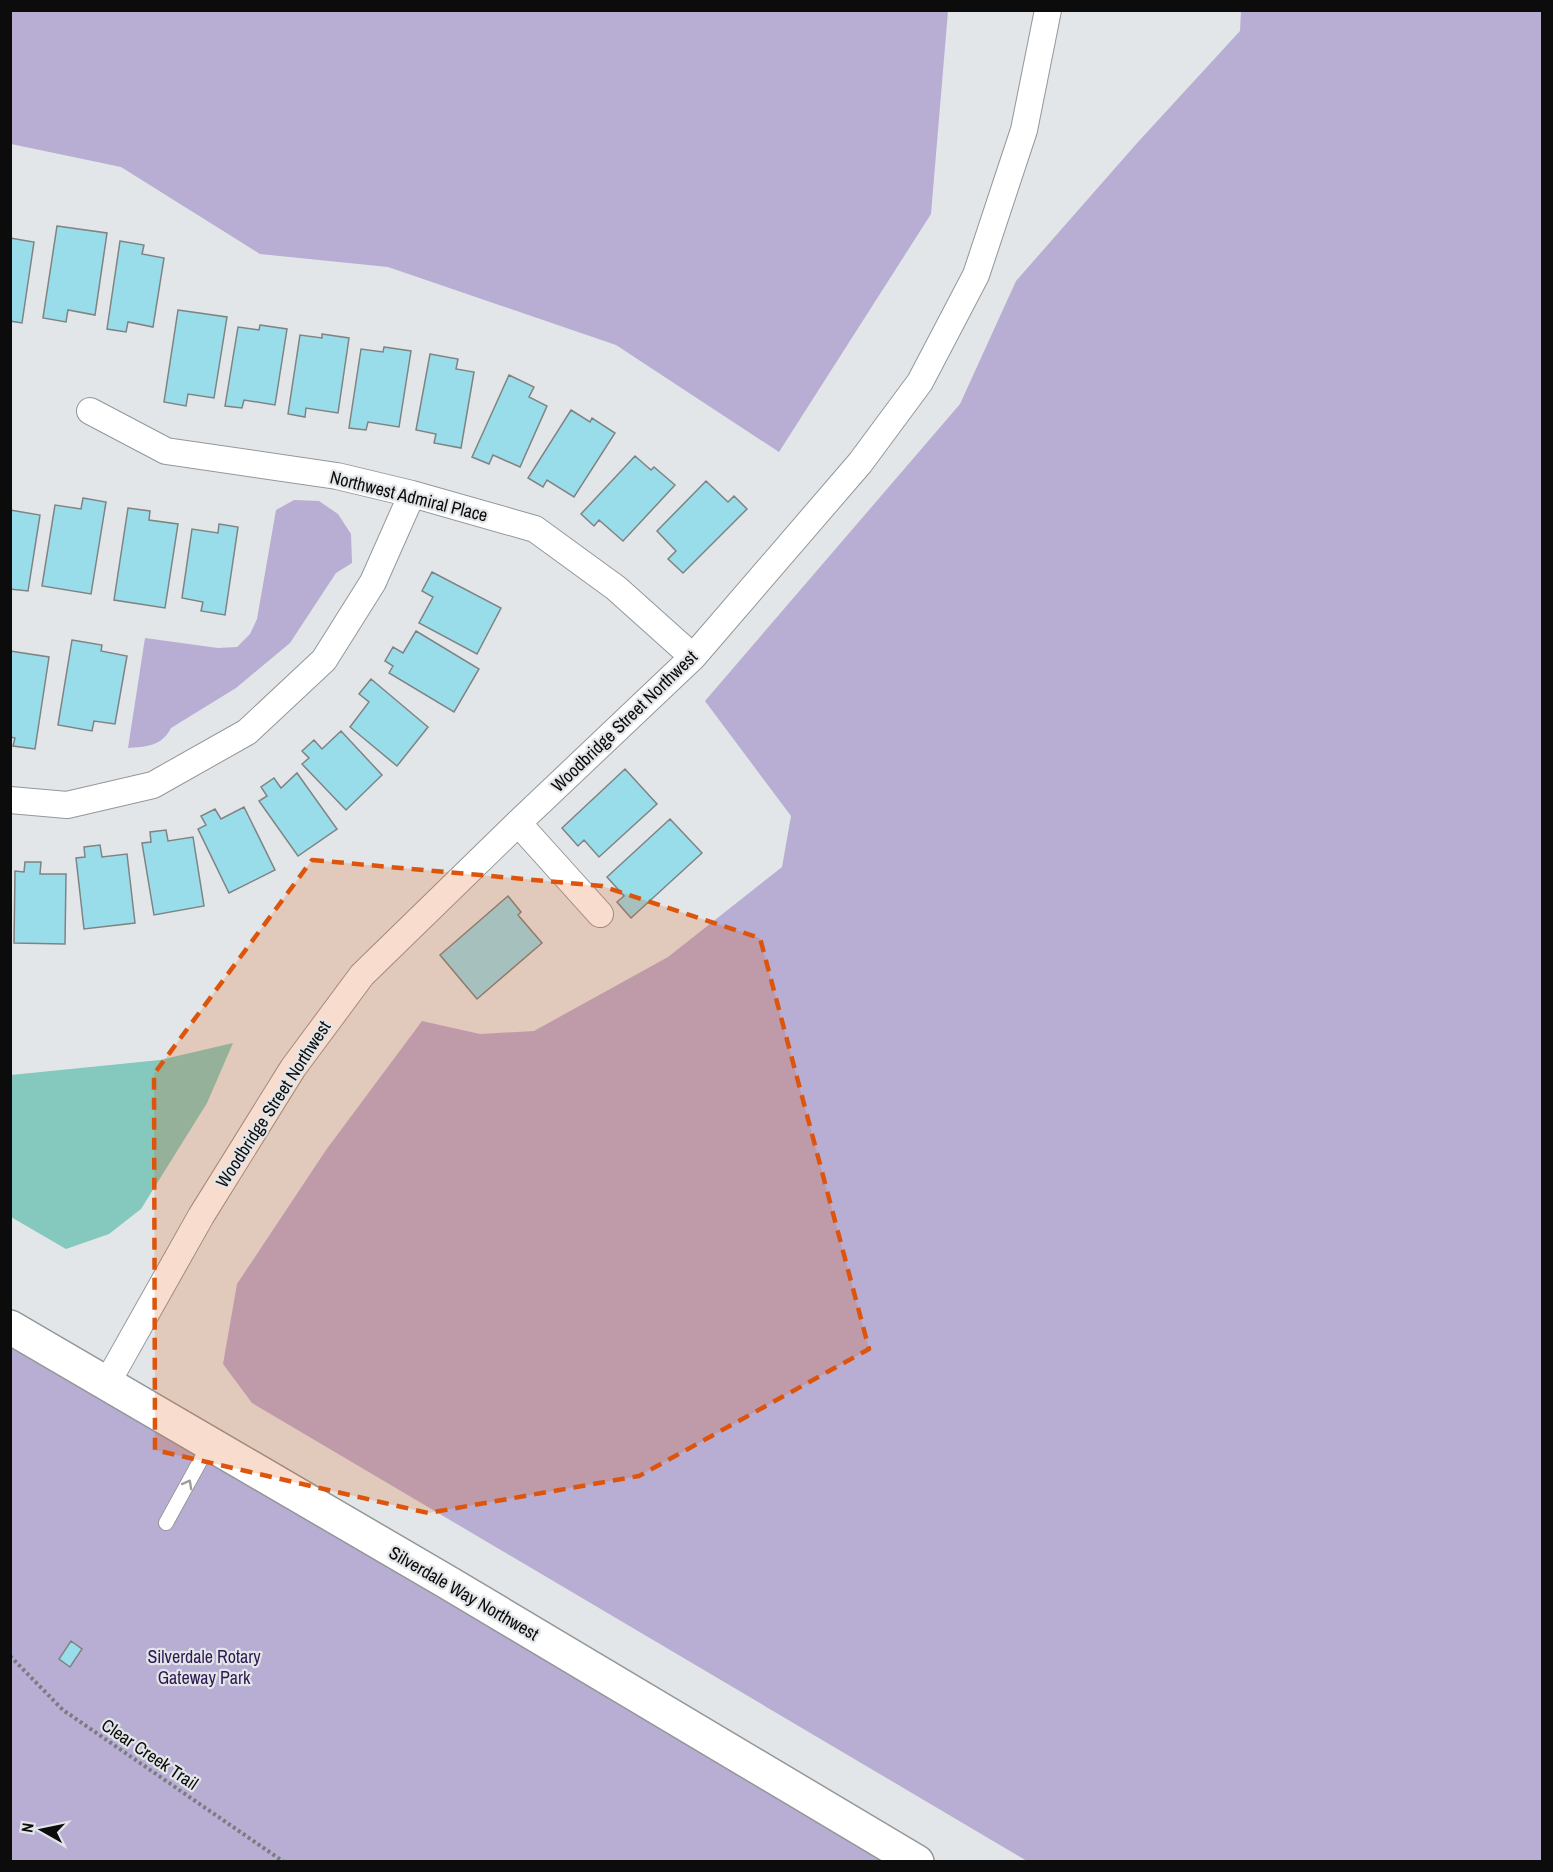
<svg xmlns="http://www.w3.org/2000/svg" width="1553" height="1872" viewBox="0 0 1553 1872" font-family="'Archivo Narrow',sans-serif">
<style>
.green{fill:#b8add3}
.water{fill:#85c8bd}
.building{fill:#99ddea;stroke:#7f8383;stroke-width:1.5}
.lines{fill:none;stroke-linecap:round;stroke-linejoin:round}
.service-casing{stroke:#949799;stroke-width:16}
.minor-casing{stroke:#949799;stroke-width:28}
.secondary-casing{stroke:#949799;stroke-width:36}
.path{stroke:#7b7c7e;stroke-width:4;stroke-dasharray:3 3;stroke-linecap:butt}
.service{stroke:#fff;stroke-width:14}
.minor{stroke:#fff;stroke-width:26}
.secondary{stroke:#fff;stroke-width:33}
.oneway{stroke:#9e9e9e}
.marked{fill:#dd550c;fill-opacity:0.2;stroke:#dd550c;stroke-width:4.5;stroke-dasharray:12 8;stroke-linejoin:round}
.labels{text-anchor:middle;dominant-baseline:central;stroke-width:4.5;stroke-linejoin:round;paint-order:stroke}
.street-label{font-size:18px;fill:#0c0c0d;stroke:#e3e6e8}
.park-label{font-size:18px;fill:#301953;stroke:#e3e6e8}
</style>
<rect width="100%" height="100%" fill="#e3e6e8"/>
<!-- green -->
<path class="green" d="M11,10L948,11L931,214L779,452L616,345L388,267L260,254L121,167L11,144Z
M1241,11H1542V1861H1027L252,1403L223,1364L237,1284L326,1150L422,1021L480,1034L534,1031L668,957L782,867L791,816L705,701L960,404L1016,281L1138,142L1240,31Z
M294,500L319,501L338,514L351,534L352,563L336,573L290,643L236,688L171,728C162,746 146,747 128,748L145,638L218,648L237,647L250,634L257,619L276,510Z
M10,1327L917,1861H11Z"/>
<!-- water -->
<path class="water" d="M233,1043L207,1103L141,1209L109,1234L66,1249L11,1217V1075L160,1060Z"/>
<!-- building -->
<path class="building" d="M57,226L107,233L95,315L68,310L66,322L43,318Z
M10,238L34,242L22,323L10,321Z
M120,241L144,245L142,254L164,258L153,327L128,322L126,332L107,329Z
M178,310L227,317L214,398L188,394L186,406L164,402Z
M260,325L287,329L275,405L244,400L242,408L225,406L238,327L259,330Z
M322,334L349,338L338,413L306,408L305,417L288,414L300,335L322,338Z
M384,347L411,351L399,427L368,422L366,430L349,428L361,349L383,352Z
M430,354L458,359L456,369L474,372L461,448L434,443L436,434L416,430Z
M509,375L534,387L529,397L547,406L520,467L493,455L489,464L472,457Z
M571,410L590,422L592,418L615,433L574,497L547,480L543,487L528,478Z
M635,456L651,470L654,467L675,485L623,541L599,520L594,526L581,514Z
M706,481L728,502L734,496L747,509L683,573L668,559L676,551L657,531Z
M83,498L106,502L91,594L42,586L55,505L81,509Z
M128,508L150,511L149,520L178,524L165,608L114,600Z
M10,510L40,515L28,591L10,589Z
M219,524L238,527L225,615L201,611L203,602L182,598L192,529L218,533Z
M432,572L501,608L477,654L419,623L433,597L422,591Z
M416,631L479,669L454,712L389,673L393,666L385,661L393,647L403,653Z
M72,640L102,645L101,651L127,656L115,724L94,721L92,731L58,725Z
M10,651L49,657L35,749L13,746L15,738L10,737Z
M371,679L428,727L397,766L350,727L369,702L359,694Z
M341,731L382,775L346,810L302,764L309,758L302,751L314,740L322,749Z
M625,769L657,804L599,857L584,840L578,846L562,828Z
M297,773L337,829L298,856L259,801L267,796L261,787L274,778L281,788Z
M244,807L275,870L229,893L198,829L206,825L201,816L215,809L221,819Z
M670,819L702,853L631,918L617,902L624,896L607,877Z
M166,830L168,841L193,837L204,906L154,915L142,843L151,842L150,832Z
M100,845L102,857L127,854L135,923L84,929L76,858L85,857L84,847Z
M25,862H41L40,874H66L65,944L14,943L15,871L24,872Z
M508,896L521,912L518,915L542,943L477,999L440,955Z
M71,1641L82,1649L70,1667L59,1659Z"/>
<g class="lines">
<defs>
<path id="service" d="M166,1523L209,1445"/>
<path id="minor" d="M90,411L166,451L337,476L412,494L535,529L616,588L693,657
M10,800L67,805L153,785L247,732L324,660L373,582L412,494
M518,823L600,914
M107,1383L201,1216L293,1068L362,975L518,823L693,657L860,463L920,382L976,275L1024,130L1048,10"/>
<path id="secondary" d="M10,1327L447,1582L917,1862"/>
</defs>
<!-- service casing -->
<use href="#service" class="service-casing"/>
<!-- minor casing -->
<use href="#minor" class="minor-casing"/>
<!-- secondary casing -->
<use href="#secondary" class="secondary-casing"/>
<!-- path -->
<path class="path" d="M10,1656L63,1710L284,1862"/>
<!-- service -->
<use href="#service" class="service"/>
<!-- minor -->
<use href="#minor" class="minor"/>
<!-- secondary -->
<use href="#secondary" class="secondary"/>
</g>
<!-- one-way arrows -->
<defs><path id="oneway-chevron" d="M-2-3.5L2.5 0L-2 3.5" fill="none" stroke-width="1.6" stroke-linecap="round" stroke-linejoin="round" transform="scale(1.5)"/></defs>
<use class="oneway" href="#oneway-chevron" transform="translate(188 1484) rotate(-61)"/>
<!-- marked area -->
<path class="marked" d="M312,860L602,886L760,938L869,1349L639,1476L428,1513L155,1450L154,1074Z"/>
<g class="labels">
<!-- street labels -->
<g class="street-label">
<text transform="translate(409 496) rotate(14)">Northwest Admiral Place</text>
<text transform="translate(624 721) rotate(-44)">Woodbridge Street Northwest</text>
<text transform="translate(273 1104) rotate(-57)">Woodbridge Street Northwest</text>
<text transform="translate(464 1593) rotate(30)">Silverdale Way Northwest</text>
<text transform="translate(150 1754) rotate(34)">Clear Creek Trail</text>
</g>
<!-- park labels -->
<g class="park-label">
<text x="204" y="1656">Silverdale Rotary<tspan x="204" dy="21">Gateway Park</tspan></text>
</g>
</g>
<!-- border -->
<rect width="1553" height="1872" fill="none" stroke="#0c0c0d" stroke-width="24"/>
<!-- north arrow -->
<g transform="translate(42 1830) rotate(279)" stroke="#e3e6e8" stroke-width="4.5" paint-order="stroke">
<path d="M0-4.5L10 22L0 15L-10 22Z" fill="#0c0c0d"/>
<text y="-9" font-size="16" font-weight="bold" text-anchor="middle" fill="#0c0c0d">N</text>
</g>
</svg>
